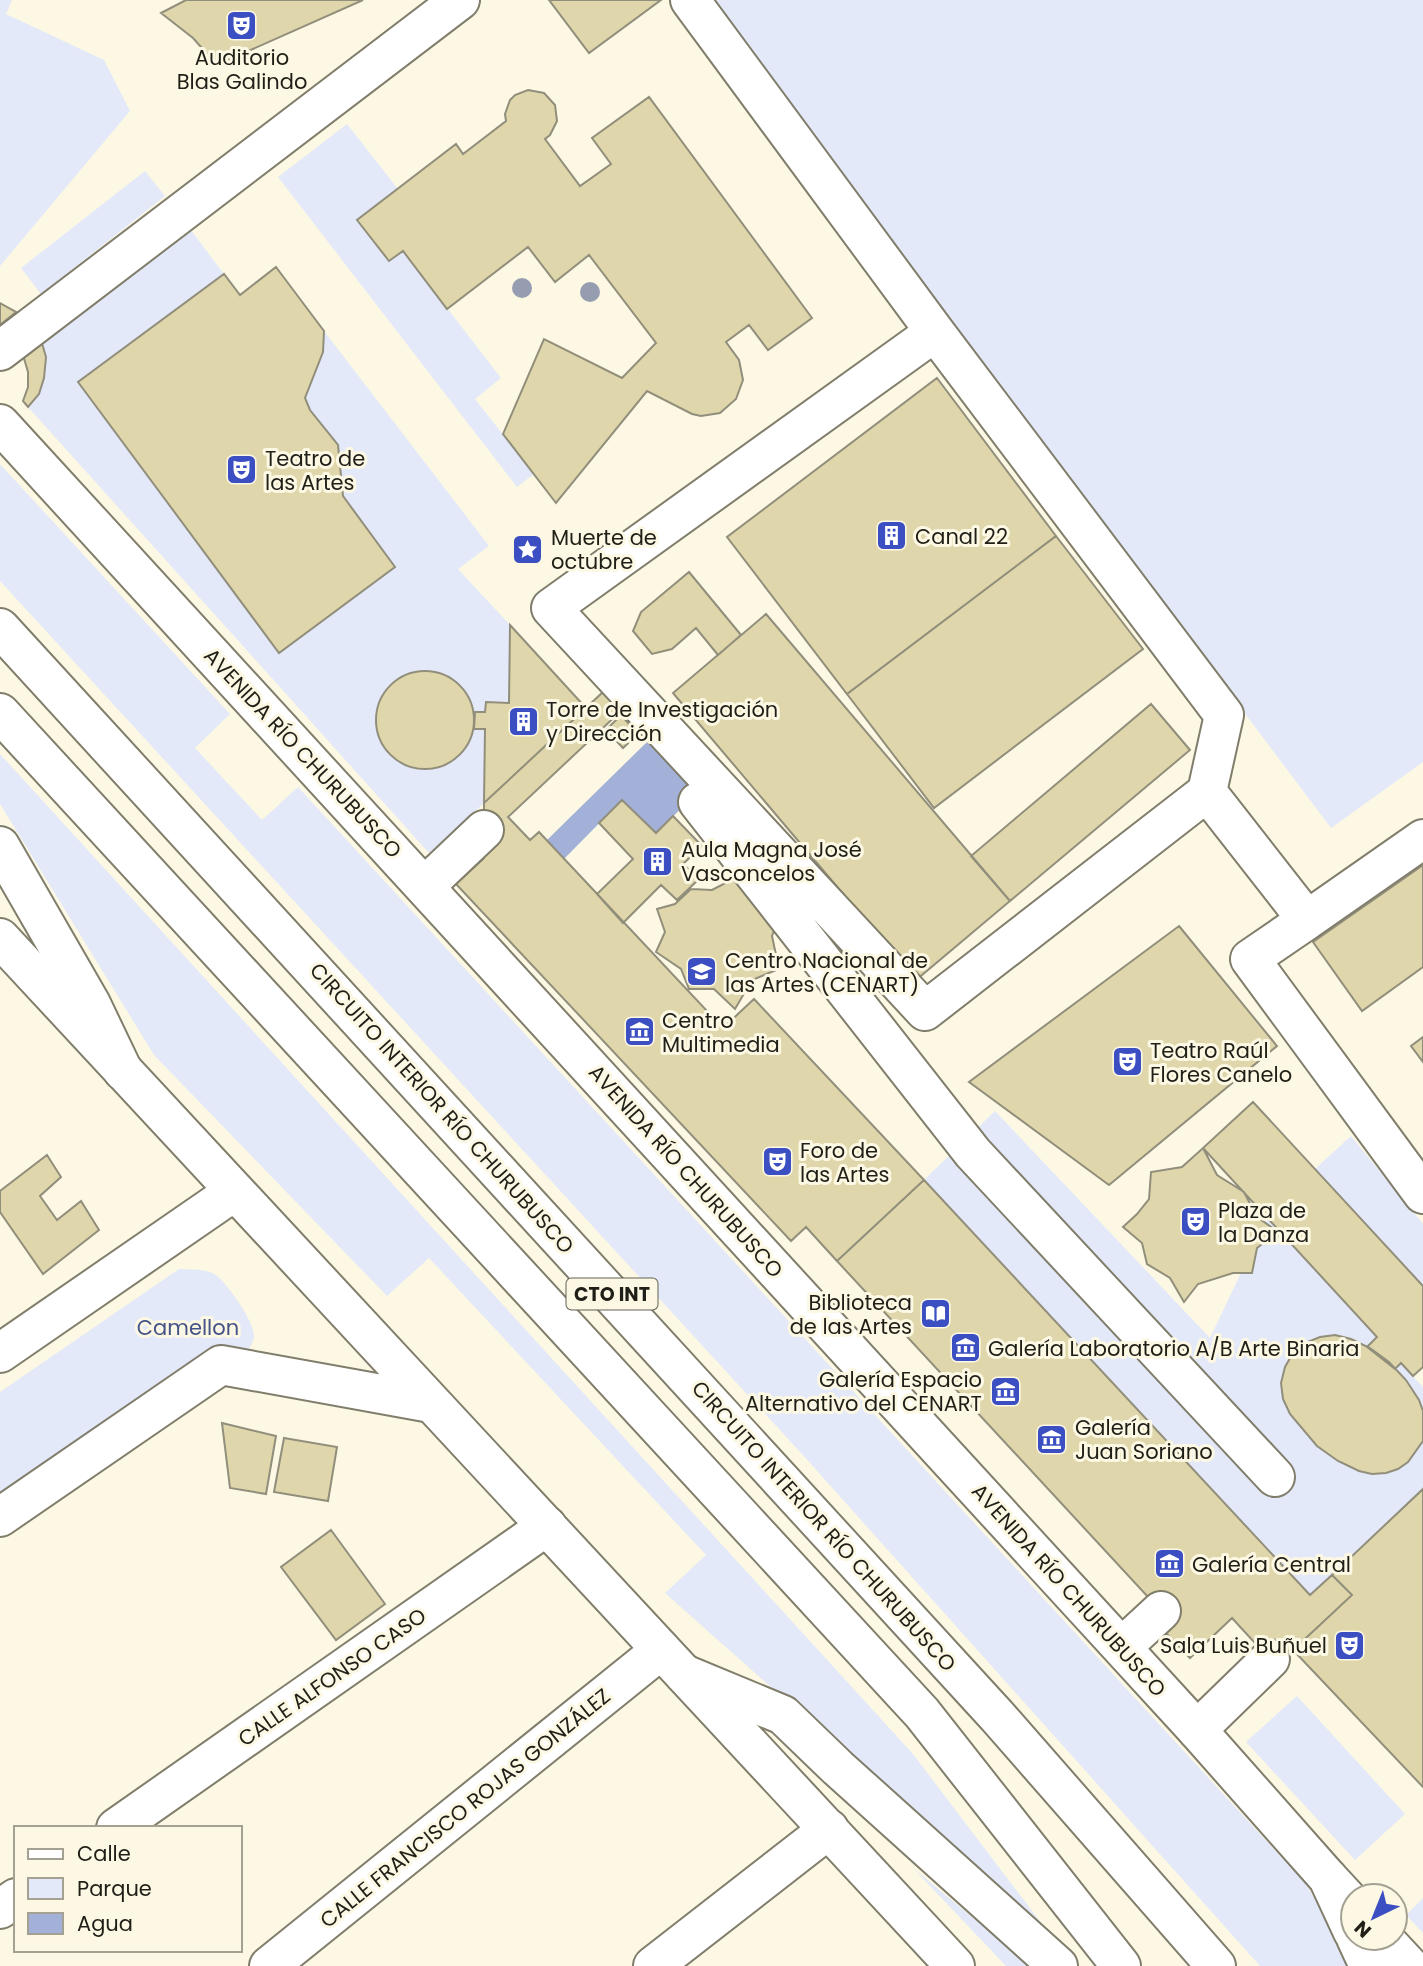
<svg xmlns="http://www.w3.org/2000/svg" width="1423" height="1966" viewBox="0 0 1423 1966" font-family="Poppins,sans-serif">
<style>
.green{fill:#e4e9f9}
.water{fill:#a3b0d7}
.building{fill:#dfd7ab;stroke:#918e7b;stroke-width:2}
.lines{fill:none;stroke-linecap:round;stroke-linejoin:round}
.minor-casing{stroke:#807d6b;stroke-width:42}
.major-casing{stroke:#807d6b;stroke-width:42}
.highway-casing{stroke:#807d6b;stroke-width:42}
.minor{stroke:#fff;stroke-width:38}
.major{stroke:#fff;stroke-width:38}
.highway{stroke:#fff;stroke-width:38}
.tree{fill:#979db1}
.labels{text-anchor:middle;dominant-baseline:central;stroke-width:6;stroke-linejoin:round;paint-order:stroke}
.shield{fill:#fcf8e4;stroke:#626054;stroke-width:2}
.shield-label{font-size:19px;font-weight:bold;fill:#201f17}
.poi-label{font-size:21px;fill:#201f17;stroke:#fcf8e4;text-anchor:start}
.street-label{font-size:21px;fill:#201f17;stroke:#fcf8e4}
.park-label{font-size:21px;fill:#455388;stroke:#fcf8e4}
</style>
<rect width="100%" height="100%" fill="#fcf8e4"/>
<!-- green -->
<path class="green" d="M0,0H12L6,14L104,60L130,111L0,266Z
M708,0H1423V762L1331,828Z
M347,124L398,189L358,221L389,261L403,251L501,378L475,399L534,474L517,487L278,177Z
M145,171L165,196L41,294L21,268Z
M187,225L224,274L78,383L279,653L395,567L343,496L338,445L310,410L305,398L323,352L324,331L489,546L458,569L510,625L509,703H486L484,803L429,853L28,407C49,381 48,363 39,333Z
M0,464L230,714L195,748L262,820L298,787L1305,1883L1335,1930L1350,1966H1260L801,1453L0,581Z
M0,754L913,1754L1051,1936L665,1593L706,1555L429,1258L387,1296L154,1055L0,804Z
M995,1111L1210,1338L1267,1218L1423,1387V1489L1310,1595L924,1180Z
M1351,1136L1423,1224V1286L1315,1169Z
M179,1269C191,1270 207,1268 217,1276C228,1285 254,1321 254,1336C254,1340 250,1347 248,1351L0,1516V1392Z
M1297,1696L1405,1814L1355,1860L1246,1742Z
M913,1868L1031,1966H1006Z
M1423,1898V1933L1406,1915Z"/>
<!-- water -->
<path class="water" d="M649,740L697,793L656,833L622,800L564,859L547,840Z"/>
<!-- building -->
<path class="building" d="M186,0H363L217,65L193,38L161,13Z
M549,0H661L589,53Z
M528,90L544,93L555,105L557,121L550,135L545,139L580,186L611,164L592,138L649,97L812,318L768,350L749,325L726,342L739,360L743,380L736,399L720,413L701,416L692,414L647,391L556,503L503,434L544,339L622,378L656,343L589,255L555,282L528,247L447,309L403,251L389,261L357,220L456,144L463,154L506,121L505,114L510,100L515,95Z
M276,267L324,331L323,352L305,398L310,410L338,445L343,496L395,567L279,653L78,382L224,274L240,295Z
M0,303L16,312L0,325Z
M39,333L46,357L44,378L39,394L28,407L23,401L28,387V372L23,355Z
M937,378L1056,536L847,694L727,537Z
M1056,536L1143,649L934,808L847,694Z
M689,572L741,635L718,655L696,628L672,649L652,654L633,631L641,612Z
M766,614L1010,901L916,980L673,693Z
M510,625L586,708L484,803L485,729H474L475,712H485L486,702L509,703Z
M376 720a49 49 0 1 1 98 0a49 49 0 1 1-98 0Z
M603,692L621,711L508,817L530,840L539,832L723,1028L754,999L924,1180L837,1261L806,1227L791,1241L456,884L484,858V803Z
M1151,704L1190,750L1010,901L971,856Z
M621,715L638,734L623,748L606,730Z
M622,800L656,833L673,816L702,846L683,864L699,879L677,900L661,885L623,923L597,894L633,859L599,823Z
M1423,865V967L1362,1011L1313,942Z
M739,876L780,915L772,936L779,969L752,980L735,1009L714,989H689L681,969L656,952L665,932L657,909L675,904L691,889L712,890Z
M1179,926L1277,1046L1109,1185L969,1082Z
M1423,1037V1062L1411,1046Z
M1253,1102L1423,1286V1367L1413,1376L1401,1363L1395,1369L1367,1347L1377,1337L1203,1148Z
M1203,1148L1217,1175L1244,1192L1257,1217L1284,1236L1271,1237L1257,1248L1252,1273H1233L1198,1284L1184,1302L1170,1278L1147,1264L1142,1243L1123,1227L1137,1214L1149,1199L1151,1172L1182,1167Z
M47,1155L61,1177L40,1196L57,1220L81,1201L99,1230L43,1274L0,1212V1191Z
M924,1180L1310,1595L1332,1575L1352,1595L1276,1666L1232,1618L1190,1658L1166,1633L1174,1625L837,1261Z
M1335,1335L1351,1339L1370,1348L1389,1362L1406,1380L1419,1400L1423,1411V1441L1408,1462L1398,1469L1386,1473L1372,1474L1359,1471L1338,1461L1317,1446L1290,1414L1283,1399L1281,1383L1285,1367L1293,1353L1305,1343L1320,1337Z
M222,1423L276,1436L266,1494L230,1488Z
M284,1438L337,1447L328,1501L274,1492Z
M1423,1489V1787L1293,1650L1352,1595L1332,1575Z
M331,1530L385,1604L336,1640L281,1567Z"/>
<g class="lines">
<defs>
<path id="minor" d="M690,0L935,332L1224,715L1207,792
M935,332L551,608L925,1011L1207,792L1307,920L1423,839
M0,351L460,0
M698,802L973,1153L1275,1477
M425,886L484,830
M1307,920L1250,959L1423,1194
M1122,1647L1161,1611
M1197,1730L1270,1659
M116,1828L547,1526
M0,1909L16,1898
M269,1966L661,1650
M653,1966L829,1829"/>
<path id="major" d="M0,424L1197,1730L1328,1878L1353,1932
M0,938L955,1966
M0,1353L235,1191
M0,1517L221,1365L431,1403
M1356,1938L1369,1966"/>
<path id="highway" d="M0,628L997,1716L1216,1966
M0,713L922,1713L1121,1966
M0,846L91,1004L123,1071
M684,1674L783,1715L838,1768L1058,1966
M1328,1878L1353,1905
M1383,1938L1409,1966"/>
</defs>
<!-- minor casing -->
<use href="#minor" class="minor-casing"/>
<!-- major casing -->
<use href="#major" class="major-casing"/>
<!-- highway casing -->
<use href="#highway" class="highway-casing"/>
<!-- minor -->
<use href="#minor" class="minor"/>
<!-- major -->
<use href="#major" class="major"/>
<!-- highway -->
<use href="#highway" class="highway"/>
</g>
<!-- trees -->
<g class="tree">
<circle cx="522" cy="288" r="10"/>
<circle cx="590" cy="292" r="10"/>
</g>
<!-- icons -->
<defs>
<symbol id="theatre-square" viewBox="-11 -11 22 22"><rect x="-9" y="-9" width="18" height="18" rx="4" fill="#3c4fc2" stroke="#fcf8e4"/><path d="M-5-5.5Q0-4 5-5.5V0Q5 5 0 6Q-5 5-5 0ZM-3.3-2.5H-1v1.5H-3.3ZM1-2.5H3.3v1.5H1ZM-2.8 1Q0 5.5 2.8 1Z" fill="#fff"/></symbol>
<symbol id="building-square" viewBox="-11 -11 22 22"><rect x="-9" y="-9" width="18" height="18" rx="4" fill="#3c4fc2" stroke="#fcf8e4"/><path d="M-4-6H4V6H1V3H-1V6H-4ZM-2.5-4.3h1.7v1.8h-1.7ZM.8-4.3h1.7v1.8H.8ZM-2.5-1h1.7V.8h-1.7ZM.8-1h1.7V.8H.8Z" fill="#fff"/></symbol>
<symbol id="sight-square" viewBox="-11 -11 22 22"><rect x="-9" y="-9" width="18" height="18" rx="4" fill="#3c4fc2" stroke="#fcf8e4"/><path d="M0-6L1.8-2.2L6-1.7L2.9 1.2L3.7 5.4L0 3.3L-3.7 5.4L-2.9 1.2L-6-1.7L-1.8-2.2Z" fill="#fff"/></symbol>
<symbol id="university-square" viewBox="-11 -11 22 22"><rect x="-9" y="-9" width="18" height="18" rx="4" fill="#3c4fc2" stroke="#fcf8e4"/><path d="M0-5L7-2L0 1L-7-2ZM-4 1L0 2.5L4 1V4Q0 6-4 4Z" fill="#fff"/></symbol>
<symbol id="museum-square" viewBox="-11 -11 22 22"><rect x="-9" y="-9" width="18" height="18" rx="4" fill="#3c4fc2" stroke="#fcf8e4"/><path d="M0-6L6-3V-2H-6V-3ZM-5-1h2V3h-2ZM-1-1h2V3h-2ZM3-1h2V3H3ZM-6 4H6V6H-6Z" fill="#fff"/></symbol>
<symbol id="library-square" viewBox="-11 -11 22 22"><rect x="-9" y="-9" width="18" height="18" rx="4" fill="#3c4fc2" stroke="#fcf8e4"/><path d="M-6-4Q-3-5.5-.7-3.5V5Q-3 3-6 4ZM6-4Q3-5.5 .7-3.5V5Q3 3 6 4Z" fill="#fff"/></symbol>
</defs>
<g fill-rule="evenodd">
<use href="#theatre-square" x="224" y="8" width="35" height="35"/>
<use href="#theatre-square" x="224" y="452" width="35" height="35"/>
<use href="#building-square" x="874" y="518" width="35" height="35"/>
<use href="#sight-square" x="510" y="532" width="35" height="35"/>
<use href="#building-square" x="506" y="704" width="35" height="35"/>
<use href="#building-square" x="640" y="844" width="35" height="35"/>
<use href="#university-square" x="684" y="954" width="35" height="35"/>
<use href="#museum-square" x="622" y="1014" width="35" height="35"/>
<use href="#theatre-square" x="1110" y="1044" width="35" height="35"/>
<use href="#theatre-square" x="760" y="1144" width="35" height="35"/>
<use href="#theatre-square" x="1178" y="1204" width="35" height="35"/>
<use href="#library-square" x="918" y="1296" width="35" height="35"/>
<use href="#museum-square" x="948" y="1330" width="35" height="35"/>
<use href="#museum-square" x="988" y="1374" width="35" height="35"/>
<use href="#museum-square" x="1034" y="1422" width="35" height="35"/>
<use href="#museum-square" x="1152" y="1546" width="35" height="35"/>
<use href="#theatre-square" x="1332" y="1628" width="35" height="35"/>
</g>
<g class="labels">
<!-- shield labels -->
<rect class="shield" x="566.5" y="1278.5" width="91" height="31" rx="5"/>
<g class="shield-label">
<text x="612" y="1294">CTO INT</text>
</g>
<!-- poi labels -->
<g class="poi-label">
<text x="242" y="57" text-anchor="middle">Auditorio<tspan x="242" dy="24">Blas Galindo</tspan></text>
<text x="265" y="458">Teatro de<tspan x="265" dy="24">las Artes</tspan></text>
<text x="915" y="536">Canal 22</text>
<text x="551" y="537">Muerte de<tspan x="551" dy="24">octubre</tspan></text>
<text x="546" y="709">Torre de Investigación<tspan x="546" dy="24">y Dirección</tspan></text>
<text x="681" y="849">Aula Magna José<tspan x="681" dy="24">Vasconcelos</tspan></text>
<text x="725" y="960">Centro Nacional de<tspan x="725" dy="24">las Artes (CENART)</tspan></text>
<text x="662" y="1020">Centro<tspan x="662" dy="24">Multimedia</tspan></text>
<text x="1150" y="1050">Teatro Raúl<tspan x="1150" dy="24">Flores Canelo</tspan></text>
<text x="800" y="1150">Foro de<tspan x="800" dy="24">las Artes</tspan></text>
<text x="1218" y="1210">Plaza de<tspan x="1218" dy="24">la Danza</tspan></text>
<text x="912" y="1302" text-anchor="end">Biblioteca<tspan x="912" dy="24">de las Artes</tspan></text>
<text x="988" y="1348">Galería Laboratorio A/B Arte Binaria</text>
<text x="982" y="1379" text-anchor="end">Galería Espacio<tspan x="982" dy="24">Alternativo del CENART</tspan></text>
<text x="1075" y="1427">Galería<tspan x="1075" dy="24">Juan Soriano</tspan></text>
<text x="1192" y="1564">Galería Central</text>
<text x="1327" y="1645" text-anchor="end">Sala Luis Buñuel</text>
</g>
<!-- street labels -->
<g class="street-label">
<text transform="translate(303 753) rotate(47)">AVENIDA RÍO CHURUBUSCO</text>
<text transform="translate(442 1108) rotate(48)">CIRCUITO INTERIOR RÍO CHURUBUSCO</text>
<text transform="translate(686 1171) rotate(48)">AVENIDA RÍO CHURUBUSCO</text>
<text transform="translate(824 1526) rotate(48)">CIRCUITO INTERIOR RÍO CHURUBUSCO</text>
<text transform="translate(1069 1590) rotate(48)">AVENIDA RÍO CHURUBUSCO</text>
<text transform="translate(332 1677) rotate(-35)">CALLE ALFONSO CASO</text>
<text transform="translate(465 1808) rotate(-39)">CALLE FRANCISCO ROJAS GONZÁLEZ</text>
</g>
<!-- park labels -->
<g class="park-label">
<text x="188" y="1327">Camellon</text>
</g>
</g>
<!-- legend -->
<rect x="14" y="1826" width="228" height="126" fill="#fcf8e4" stroke="#a4a192" stroke-width="2"/>
<rect x="28" y="1849" width="35" height="10" fill="#ffffff" stroke="#a4a192" stroke-width="2"/>
<text x="77" y="1861" font-size="21" fill="#201f17">Calle</text>
<rect x="28" y="1878" width="35" height="21" fill="#e4e9f9" stroke="#a4a192" stroke-width="2"/>
<text x="77" y="1896" font-size="21" fill="#201f17">Parque</text>
<rect x="28" y="1913" width="35" height="21" fill="#a3b0d7" stroke="#a4a192" stroke-width="2"/>
<text x="77" y="1931" font-size="21" fill="#201f17">Agua</text>
<!-- north arrow -->
<g transform="translate(1374 1917) rotate(223)"><circle r="33" fill="#fcf8e4" stroke="#a4a192" stroke-width="2"/>
<path d="M0-5L12 26L0 18L-12 26Z" fill="#3c4fc2"/>
<text y="-10" font-size="19" font-weight="bold" text-anchor="middle" fill="#201f17">N</text>
</g>
</svg>
